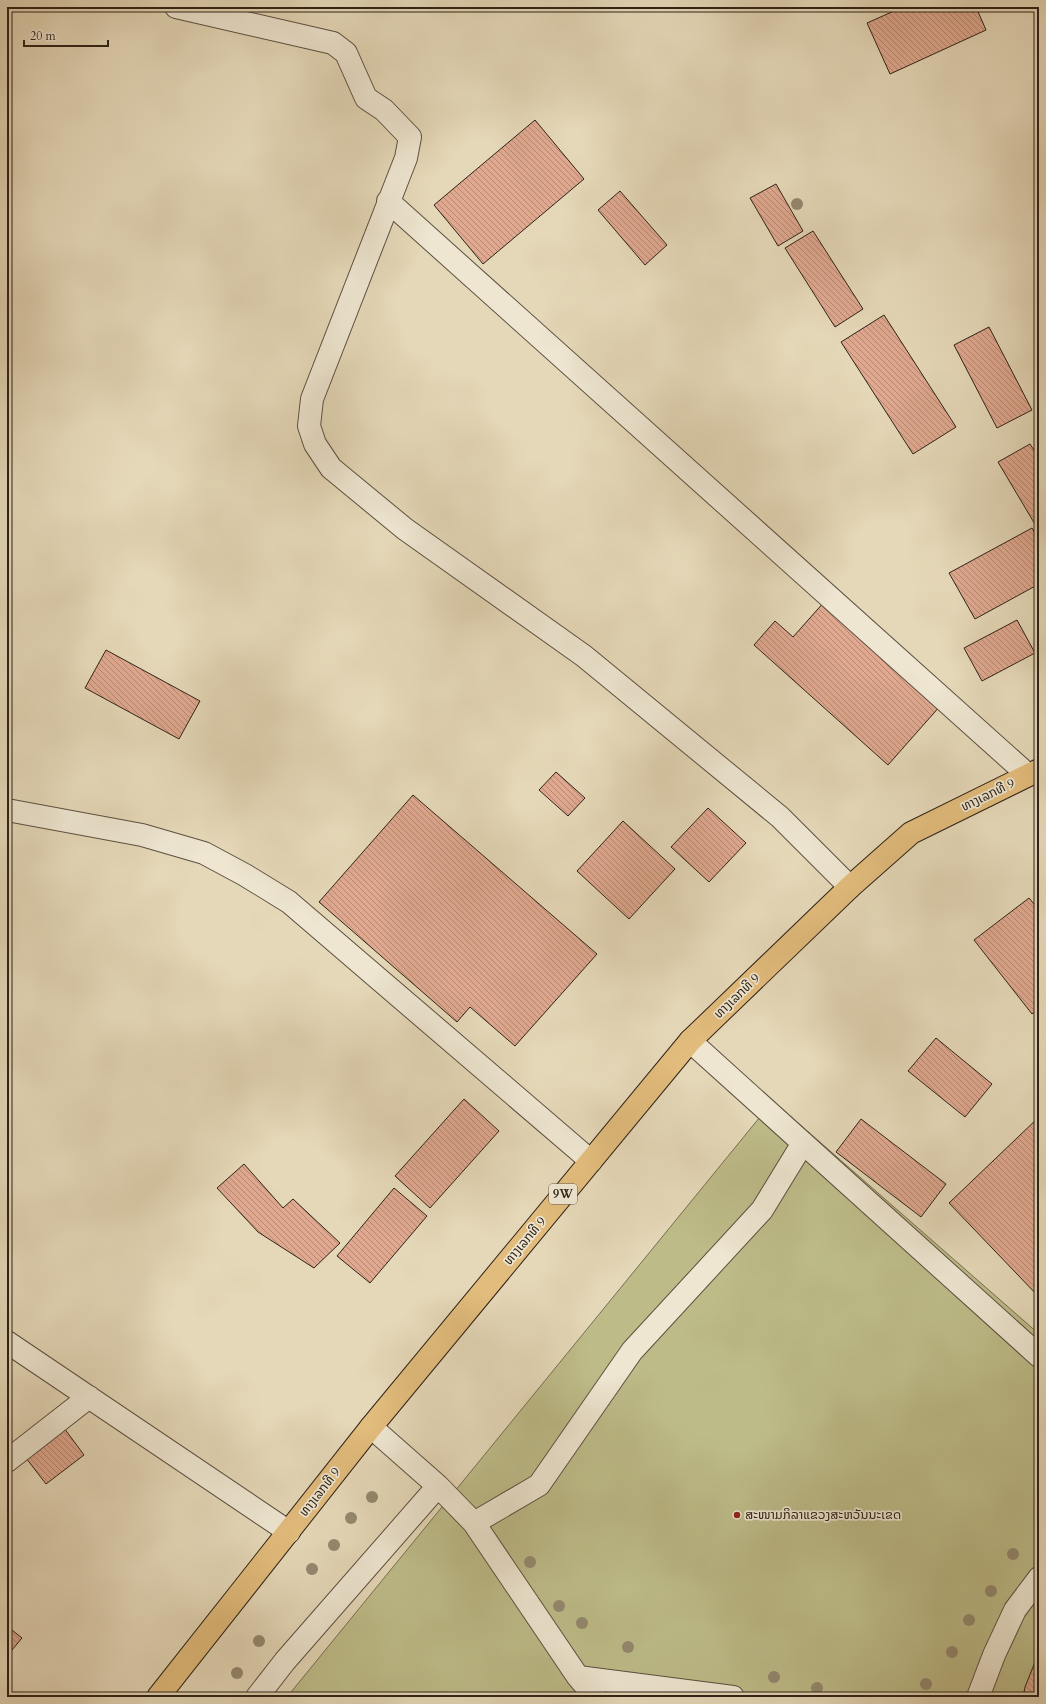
<svg xmlns="http://www.w3.org/2000/svg" width="1046" height="1704" viewBox="0 0 1046 1704" font-family="Cardo,'Noto Sans Lao',serif">
<style>
.green{fill:#bdbc89;stroke:#766f50}
.building{fill:url(#building-back-hatch);stroke:#2e2218}
.lines{fill:none;stroke-linecap:round;stroke-linejoin:round}
.minor-casing{stroke:#5c5040;stroke-width:24}
.major-casing{stroke:#2e2218;stroke-width:24}
.minor{stroke:#eee6d1;stroke-width:22}
.major{stroke:#e2bc7c;stroke-width:22}
.tree{fill:#94896f}
.poi-dot{fill:#8f2418;stroke:#eee6d1;stroke-width:1.5}
.labels{text-anchor:middle;dominant-baseline:central;stroke-width:3.5;stroke-linejoin:round;paint-order:stroke}
.shield{fill:#eee6d1;stroke:#685d50;stroke-width:1}
.shield-label{font-size:12px;font-weight:bold;fill:#2e2218}
.street-label{font-size:13px;fill:#2e2218;stroke:#eee6d1}
.poi-label{font-size:13px;fill:#2e2218;stroke:#eee6d1;text-anchor:start}
</style>
<defs>
<pattern id="building-back-hatch" width="6" height="6" patternUnits="userSpaceOnUse"><rect width="6" height="6" fill="#dfa88f"/><path d="M-1 5l2 2M0 0l6 6M5-1l2 2" fill="none" stroke="#b58874"/></pattern>
</defs>
<rect width="100%" height="100%" fill="#e5d8b8"/>
<filter id="stains"><feTurbulence type="fractalNoise" baseFrequency=".005" numOctaves="4"/><feColorMatrix values="0 0 0 0 .2 0 0 0 0 .09 0 0 0 0 .02 0 0 0 .5 -.17"/></filter>
<radialGradient id="worn" r=".72"><stop offset=".6" stop-color="#630" stop-opacity="0"/><stop offset="1" stop-color="#630" stop-opacity=".3"/></radialGradient>
<!-- green -->
<path class="green" d="M773,1101L1039,1334V1697H287Z"/>
<!-- building -->
<path class="building" d="M903,7H976L986,30L890,74L867,23Z
M535,120L584,179L483,264L434,205Z
M776,184L803,231L778,246L750,198Z
M620,191L667,245L645,265L598,210Z
M813,231L863,309L835,327L785,248Z
M884,315L956,427L913,454L841,342Z
M989,327L1032,410L997,428L954,345Z
M1030,444L1039,458V531L998,462Z
M1032,528L1039,541V584L975,619L949,573Z
M825,601L941,705L888,765L754,645L775,621L793,637Z
M1017,620L1035,653L982,681L964,648Z
M106,650L200,701L179,739L85,688Z
M556,772L585,798L568,816L539,790Z
M413,795L597,954L515,1046L470,1007L457,1022L319,902Z
M708,808L746,843L709,882L671,847Z
M623,821L675,869L629,919L577,871Z
M1029,898L1039,910V1008L1032,1014L974,940Z
M936,1038L992,1084L965,1117L908,1071Z
M464,1099L499,1131L430,1208L395,1176Z
M1039,1117V1297L949,1203Z
M861,1119L946,1184L921,1217L836,1152Z
M244,1164L283,1208L293,1199L340,1243L314,1268L258,1232L217,1188Z
M394,1188L427,1216L370,1283L337,1256Z
M64,1428L84,1455L46,1484L26,1458Z
M7,1626L22,1638L7,1656Z
M1039,1652V1697H1023L1025,1687Z"/>
<g class="lines">
<defs>
<path id="minor" d="M176,7L333,43L346,53L366,98L384,110L410,137L406,158L312,399L309,426L315,444L331,468L405,529L584,656L780,817L850,887
M388,201L1028,775
M7,810L142,835L204,853L245,875L289,902L591,1161
M690,1041L1039,1356
M7,1342L289,1532
M371,1427L438,1486L474,1523L578,1677L595,1697
M7,1461L89,1397
M474,1523L539,1485L632,1351L762,1210L803,1143
M578,1677L733,1697
M257,1697L285,1661L438,1486
M978,1697L994,1655L1015,1610L1039,1578"/>
<path id="major" d="M158,1697L371,1427L690,1041L850,887L911,833L1039,770"/>
</defs>
<!-- minor casing -->
<use href="#minor" class="minor-casing"/>
<!-- major casing -->
<use href="#major" class="major-casing"/>
<!-- minor -->
<use href="#minor" class="minor"/>
<!-- major -->
<use href="#major" class="major"/>
</g>
<!-- trees -->
<g class="tree">
<circle cx="797" cy="204" r="6"/>
<circle cx="372" cy="1497" r="6"/>
<circle cx="351" cy="1518" r="6"/>
<circle cx="334" cy="1545" r="6"/>
<circle cx="1013" cy="1554" r="6"/>
<circle cx="530" cy="1562" r="6"/>
<circle cx="312" cy="1569" r="6"/>
<circle cx="991" cy="1591" r="6"/>
<circle cx="559" cy="1606" r="6"/>
<circle cx="969" cy="1620" r="6"/>
<circle cx="582" cy="1623" r="6"/>
<circle cx="259" cy="1641" r="6"/>
<circle cx="628" cy="1647" r="6"/>
<circle cx="952" cy="1652" r="6"/>
<circle cx="237" cy="1673" r="6"/>
<circle cx="774" cy="1677" r="6"/>
<circle cx="926" cy="1684" r="6"/>
<circle cx="817" cy="1688" r="6"/>
</g>
<!-- markers -->
<circle class="poi-dot" cx="737" cy="1515" r="4"/>
<g class="labels">
<!-- shield labels -->
<rect class="shield" x="549" y="1184" width="28" height="20" rx="3"/>
<g class="shield-label">
<text x="563" y="1194">9W</text>
</g>
<!-- street labels -->
<g class="street-label">
<text transform="translate(988 795) rotate(-26)">ທາງເລກທີ 9</text>
<text transform="translate(737 996) rotate(-44)">ທາງເລກທີ 9</text>
<text transform="translate(525 1241) rotate(-50)">ທາງເລກທີ 9</text>
<text transform="translate(320 1492) rotate(-52)">ທາງເລກທີ 9</text>
</g>
<!-- poi labels -->
<g class="poi-label">
<text x="745" y="1515">ສະໜາມກິລາແຂວງສະຫວັນນະເຂດ</text>
</g>
</g>
<!-- margin -->
<rect width="1046" height="1704" fill="none" stroke="#e5d8b8" stroke-width="24"/>
<rect x="8" y="8" width="1030" height="1688" fill="none" stroke="#2e2218" stroke-width="2"/>
<rect x="12" y="12" width="1022" height="1680" fill="none" stroke="#2e2218"/>
<!-- scale -->
<path d="M24 40v6h84v-6" fill="none" stroke="#2e2218" stroke-width="2"/>
<text x="30" y="40" font-size="12" fill="#2e2218" stroke="#eee6d1" stroke-width="3" paint-order="stroke">20 m</text>
<rect width="100%" height="100%" filter="url(#stains)"/>
<rect width="100%" height="100%" fill="url(#worn)"/>
</svg>
